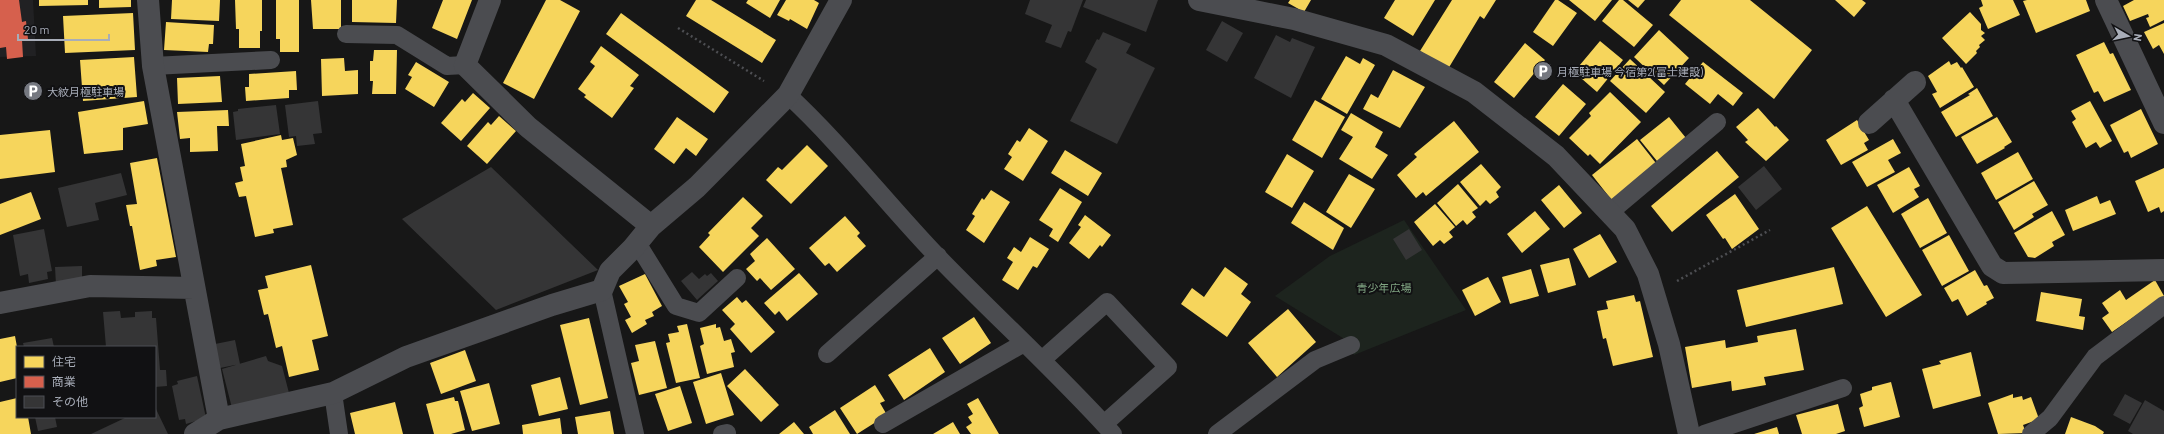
<svg xmlns="http://www.w3.org/2000/svg" width="2164" height="434" viewBox="0 0 2164 434" font-family="Barlow,'Noto Sans JP',sans-serif">
<style>
.built{fill:#212123}
.green{fill:#1d241e}
.homes{fill:#f6d55c}
.shops{fill:#d6604d}
.building{fill:#353536}
.lines{fill:none;stroke-linecap:round;stroke-linejoin:round}
.path{stroke:#4d4e52;stroke-width:2.5;stroke-dasharray:2 3;stroke-linecap:butt}
.service{stroke:#4b4c50;stroke-width:18}
.minor{stroke:#4b4c50;stroke-width:22}
.labels{text-anchor:middle;dominant-baseline:central;stroke-width:4;stroke-linejoin:round;paint-order:stroke}
.poi-label{font-size:11px;fill:#a8adb8;stroke:#111113;text-anchor:start}
.park-label{font-size:11px;fill:#7fa381;stroke:#111113}
</style>
<rect width="100%" height="100%" fill="#171717"/>
<!-- built -->
<path class="built" d="M0,0H33L36,56L0,57Z"/>
<!-- green -->
<path class="green" d="M1404,220L1466,310L1354,355L1346,340L1275,296L1330,256Z"/>
<!-- homes -->
<path class="homes" d="M39,0H88V5L39,6Z
M99,0H131V7L99,8Z
M172,0H220L219,21L171,19Z
M235,0H262V31H260V48H239V29H236Z
M276,0H299V52H280V39H276Z
M311,0H341V29H313Z
M352,0H397L396,23L352,22Z
M443,0H472L457,39L432,28Z
M546,0H560L580,11L534,99L503,83Z
M696,0H711L776,40L762,63L686,16Z
M748,0H780L770,18L746,3Z
M786,0H814L819,3L807,29L790,19L789,21L777,15Z
M1290,0H1311L1304,12L1288,3Z
M1395,0H1435L1413,36L1384,18Z
M1452,0H1496L1484,19L1480,16L1448,69L1420,51Z
M1555,0H1558L1577,13L1553,46L1533,32Z
M1569,0H1612L1595,21Z
M1619,0H1623L1653,25L1634,47L1602,21Z
M1628,0H1645L1638,8Z
M1681,0H1750L1812,50L1774,99L1669,15Z
M1835,0H1862L1866,3L1854,17Z
M1981,0H2013L2020,15L1988,29L1979,8L1983,6Z
M2027,0H2086L2090,11L2036,33L2023,1Z
M2134,0H2164V20L2150,27L2146,18L2149,17L2148,14L2130,21L2123,6Z
M1970,12L1981,24V30L1985,33L1981,36L1985,40L1979,45L1980,47L1976,51L1977,53L1966,64L1942,38Z
M133,13L135,50L65,53L63,16Z
M621,13L729,92L714,113L606,34Z
M166,22L214,25L213,44H209L208,52L164,50Z
M2164,23V54L2159,45L2153,49L2144,32Z
M1659,30L1689,58L1664,85L1634,57Z
M1600,41L1623,60L1597,92L1574,72Z
M2104,42L2110,54L2113,53L2131,90L2104,102L2098,91L2094,93L2076,55Z
M1525,43L1545,60L1514,98L1494,82Z
M601,46L639,75L630,86L634,88L612,118L584,97L586,95L578,89L595,66L590,62Z
M374,50H397L396,94H372L373,81H370V61H373Z
M1346,56L1360,64L1363,58L1375,65L1347,114L1321,99Z
M134,57L137,97L83,101L80,60Z
M344,58L345,71L358,70V94L322,96L321,59Z
M1630,59L1665,92L1646,113L1610,81Z
M1949,61L1951,65L1957,62L1961,68L1962,67L1974,87L1940,108L1932,94L1937,92L1928,76Z
M416,62L449,82L434,107L405,89L412,77L408,75Z
M1703,62L1743,93L1733,106L1718,94L1710,104L1685,84Z
M1393,70L1425,87L1400,128L1363,109L1371,94L1378,98Z
M296,71L297,90H289V98L246,101L245,87H249V74Z
M220,76L222,102L178,104L177,78Z
M1563,84L1586,104L1559,136L1535,117Z
M1977,88L1993,116L1956,137L1941,112L1970,95L1968,94Z
M1610,92L1641,122L1600,164L1590,154L1588,156L1569,138L1591,116L1589,113Z
M473,93L490,108L461,141L441,123L462,99L465,102Z
M1315,100L1345,117L1322,158L1292,140Z
M144,101L148,124L123,128V150L84,154L78,112Z
M2090,101L2112,141L2100,148L2096,142L2086,148L2072,122L2076,119L2071,111Z
M1758,108L1775,127L1776,126L1789,140L1766,161L1745,142L1748,140L1736,127Z
M2141,109L2158,144L2131,158L2128,151L2124,153L2110,125Z
M228,110L229,126H217L218,151L190,152V138L180,139L177,112Z
M1351,113L1383,132L1375,147L1388,155L1372,179L1339,159L1353,137L1341,130Z
M499,116L516,131L487,164L467,146L488,122L491,125Z
M677,117L708,139L696,156L686,148L674,164L654,149Z
M1669,117L1690,143L1661,166L1640,140Z
M1997,117L2012,142L2004,147L2005,148L1977,164L1961,137Z
M1857,120L1869,140L1864,143L1868,150L1841,165L1826,140Z
M1454,121L1479,152L1426,196L1423,192L1416,198L1397,175L1417,157L1414,154Z
M1029,128L1048,141L1023,181L1004,169L1012,157L1008,154L1017,140L1020,142Z
M50,130L55,172L0,179V135Z
M281,135L282,140L293,138L297,155L286,160L287,167L281,168L293,225L273,229L274,233L255,237L246,196L239,197L235,183L243,181L240,167L245,166L241,144Z
M1637,139L1659,167L1614,203L1592,175Z
M1893,139L1901,153L1888,160L1895,172L1867,187L1852,162Z
M807,145L828,166L791,204L766,180L778,167L782,170Z
M1065,150L1102,173L1088,196L1051,173Z
M1717,151L1739,177L1672,232L1651,206Z
M2018,152L2033,179L1996,200L1981,173Z
M1287,154L1314,171L1292,208L1265,192Z
M157,158L176,257L156,260L157,266L140,270L132,226H130L126,205L137,204L130,163Z
M1481,164L1501,187L1496,192L1499,197L1490,204L1486,200L1480,206L1460,182Z
M1909,167L1920,186L1914,189L1919,197L1893,213L1877,185Z
M2164,168V211L2161,213L2159,207L2148,212L2135,181Z
M1349,174L1375,189L1351,228L1326,212Z
M2034,181L2048,205L2032,214L2034,217L2014,230L1998,202Z
M1458,184L1478,208L1472,212L1476,217L1467,225L1463,220L1456,226L1437,203Z
M1559,185L1582,213L1564,228L1541,200Z
M1060,188L1082,202L1058,242L1049,236L1053,229L1039,220Z
M991,190L1010,202L984,243L966,230L975,216L972,214L982,198L984,200Z
M31,192L41,219L0,235V204Z
M1735,194L1759,229L1732,249L1725,238L1723,239L1706,215Z
M2097,196L2100,204L2110,200L2116,214L2073,231L2065,210Z
M743,197L763,216L751,228L759,236L723,272L699,247L710,235L708,233Z
M1928,198L1947,233L1920,248L1901,214Z
M1304,202L1344,228L1333,250L1291,223Z
M1435,204L1455,227L1449,232L1453,237L1444,244L1440,240L1433,246L1414,222Z
M1867,206L1922,295L1886,317L1831,228Z
M1535,211L1550,229L1522,253L1507,234Z
M2052,211L2065,235L2052,242L2054,246L2035,258L2028,257L2014,233Z
M1085,215L1111,235L1102,247L1100,245L1089,259L1069,243L1081,227L1078,225Z
M845,216L860,233L857,236L866,246L837,272L829,263L825,266L809,248Z
M1600,234L1617,262L1589,278L1573,249Z
M1949,235L1969,271L1942,286L1922,250Z
M1030,237L1049,249L1037,268L1033,266L1018,290L1002,280L1013,262L1007,258L1014,247L1021,252Z
M767,238L795,269L771,290L760,278L757,281L746,269L755,261L750,254Z
M1569,258L1576,285L1548,293L1540,265Z
M311,265L328,336L312,340L319,370L289,377L282,346L276,348L268,314L264,315L258,290L268,288L265,276Z
M1225,267L1248,284L1241,294L1251,302L1227,337L1181,304L1192,288L1204,297Z
M1834,267L1843,304L1746,327L1737,290Z
M1531,269L1539,296L1510,304L1502,277Z
M1975,270L1984,286L1987,285L1994,298L1986,302L1987,304L1967,316L1958,299L1952,302L1944,288Z
M799,273L818,294L787,321L779,311L775,315L764,303Z
M645,274L662,306L652,312L654,316L645,320L647,324L632,333L625,320L631,317L624,304L628,302L619,286Z
M1488,277L1501,302L1475,316L1462,290Z
M2155,280L2164,296L2112,332L2102,318L2109,313L2102,303L2120,290L2126,300Z
M2041,292L2082,299L2079,316L2085,317L2083,330L2036,321Z
M1634,295L1636,302L1640,301L1653,357L1613,366L1606,338L1603,339L1597,311L1608,309L1606,301Z
M737,297L742,303L746,300L775,332L751,353L730,329L735,324L722,310Z
M1288,309L1316,342L1277,377L1248,343Z
M974,317L991,343L960,364L942,338Z
M589,318L608,398L580,405L560,325Z
M687,324L700,378L676,383L666,343L670,342L668,334L679,332L677,326Z
M716,324V328L720,327L724,341L731,339L735,352L731,353L734,367L707,374L700,346L704,344L700,328Z
M1796,329L1804,370L1764,377L1766,385L1732,391L1731,381L1692,388L1685,347L1725,340L1726,348L1758,342L1757,336Z
M15,336L17,347V378L0,382V339Z
M655,341L667,388L639,395L631,363L639,361L635,345Z
M930,348L945,372L904,400L888,375Z
M465,350L476,381L441,394L430,363Z
M1971,352L1981,396L1933,409L1922,369L1941,364L1939,361Z
M745,369L779,405L761,422L727,386Z
M721,373L734,415L706,424L693,382Z
M560,377L568,409L539,416L531,385Z
M1891,382L1900,417L1864,427L1859,408L1863,406L1860,394L1872,390V387Z
M489,383L500,424L472,431L460,391Z
M875,385L885,401L880,403L887,415L857,434L840,408Z
M680,386L692,423L668,431L655,394Z
M2013,394V398L2022,396L2023,400L2031,397L2039,419L2023,425L2026,433L1998,434L1988,403Z
M454,397L455,401H458L465,430L451,434H434L426,404Z
M17,398V417H28L31,434H0V402Z
M978,398L999,434H971L966,427L972,423L968,417L973,414L967,404Z
M395,402L403,434H355L350,413Z
M1838,404L1845,431L1836,434H1802L1796,415Z
M835,410L850,434H813L809,427Z
M610,411L614,434H578L575,417Z
M2071,417L2095,426L2104,432L2103,434H2065Z
M560,418L562,434H523L522,425Z
M794,422L804,434H779Z
M953,422L960,434H933Z
M1777,427L1779,434H1754Z"/>
<!-- shops -->
<path class="shops" d="M0,0H19L22,22L26,21L28,39L22,40L23,57L7,59L6,47L0,48Z"/>
<!-- building -->
<path class="building" d="M1030,0H1083L1071,32L1068,31L1061,48L1045,42L1052,25L1025,14Z
M1086,0H1158L1146,32L1083,7Z
M1222,21L1243,33L1227,62L1206,50Z
M1103,32L1131,44L1126,53L1155,68L1117,144L1070,121L1097,69L1085,62L1097,39L1099,40Z
M1276,35L1290,42L1292,38L1315,47L1291,98L1254,78Z
M318,101L322,133L313,134L315,144L297,146L296,136L289,137L285,105Z
M276,105L280,134L236,140L233,112L238,111V109Z
M1764,166L1782,189L1756,210L1738,187Z
M491,167L598,270L496,310L402,219Z
M121,173L127,195L95,203L99,220L67,227L58,188Z
M44,229L52,271L47,272L48,279L29,283L28,274L20,276L13,235Z
M1409,229L1422,250L1406,260L1393,239Z
M82,266V284L56,285L55,267Z
M692,272L699,279L705,274L707,276L711,273L718,281L697,300L681,281Z
M120,311L121,318L135,317V312L152,311V318H156L160,370H166L167,386L155,387V347H106L103,312Z
M52,338L54,347H24L23,343Z
M235,340L240,364L220,368L215,344Z
M266,356L268,361L282,366L289,393L232,408L222,369Z
M197,376L206,418L186,424L185,419L179,420L172,386L178,384L177,381Z
M2125,394L2142,403L2130,424L2113,415Z
M2145,400L2164,411V434H2133L2128,431Z
M155,407L168,434H91L127,417H155Z
M35,417H55L57,427L38,431Z"/>
<g class="lines">
<!-- path -->
<path class="path" d="M678,28L764,81
M1677,281L1770,230"/>
<!-- service -->
<path class="service" d="M346,34L397,35L447,66L465,65
M153,66L271,60
M788,95C842,145 887,204 938,257C996,317 1057,372 1113,434
M1610,212L1717,122
M637,243L676,306L699,313L737,278
M602,290L635,434
M827,354L938,256
M1043,359L1107,302L1168,367L1104,424
M333,393L339,434
M883,424L1024,343
M722,434L727,433
M1217,434L1315,360L1351,345
M1704,434L1843,388
M2031,434L2050,418L2095,357L2164,305"/>
<!-- minor -->
<path class="minor" d="M148,0L153,66L219,419
M490,0L465,65L528,127L651,226
M1199,0L1294,19L1386,45L1474,92L1556,156L1625,229L1648,274L1669,344L1689,434
M2106,0L2164,123
M1894,100L1992,266L2003,273L2164,270
M1869,123L1915,82
M0,303L90,286L194,288
M195,434L219,419L333,393L406,357L552,305L602,290L610,271L633,248L651,226L697,187L788,95L841,0"/>
</g>
<!-- icons -->
<defs>
<symbol id="parking-disc" viewBox="-11 -11 22 22"><circle r="9.5" fill="#757880" stroke="#111113"/><path d="M-3.5-5.5H1a3.5 3.5 0 0 1 0 7H-1V5.5H-3.5ZM-1-3.4V-.6H.8a1.4 1.4 0 0 0 0-2.8Z" fill="#fff"/></symbol>
</defs>
<g fill-rule="evenodd">
<use href="#parking-disc" x="1532" y="60" width="22" height="22"/>
<use href="#parking-disc" x="22" y="80" width="22" height="22"/>
</g>
<g class="labels">
<!-- poi labels -->
<g class="poi-label">
<text x="1557" y="71">月極駐車場 今宿第2(富士建設)</text>
<text x="47" y="91">大紋月極駐車場</text>
</g>
<!-- park labels -->
<g class="park-label">
<text x="1384" y="287">青少年広場</text>
</g>
</g>
<!-- legend -->
<rect x="16" y="346" width="140" height="72" fill="#111113" stroke="#4d4f55"/>
<rect x="24" y="356" width="20" height="12" fill="#f6d55c" stroke="#4d4f55"/>
<text x="52" y="366" font-size="12" fill="#a8adb8">住宅</text>
<rect x="24" y="376" width="20" height="12" fill="#d6604d" stroke="#4d4f55"/>
<text x="52" y="386" font-size="12" fill="#a8adb8">商業</text>
<rect x="24" y="396" width="20" height="12" fill="#353536" stroke="#4d4f55"/>
<text x="52" y="406" font-size="12" fill="#a8adb8">その他</text>
<!-- north arrow -->
<g transform="translate(2128 36) rotate(99)" stroke="#111113" stroke-width="3" paint-order="stroke">
<path d="M0-3L7 15L0 10L-7 15Z" fill="#a8adb8"/>
<text y="-6" font-size="11" font-weight="bold" text-anchor="middle" fill="#a8adb8">N</text>
</g>
<!-- scale -->
<path d="M18 34v6h91v-6" fill="none" stroke="#a8adb8" stroke-width="2"/>
<text x="24" y="34" font-size="12" fill="#a8adb8" stroke="#111113" stroke-width="3" paint-order="stroke">20 m</text>
</svg>
